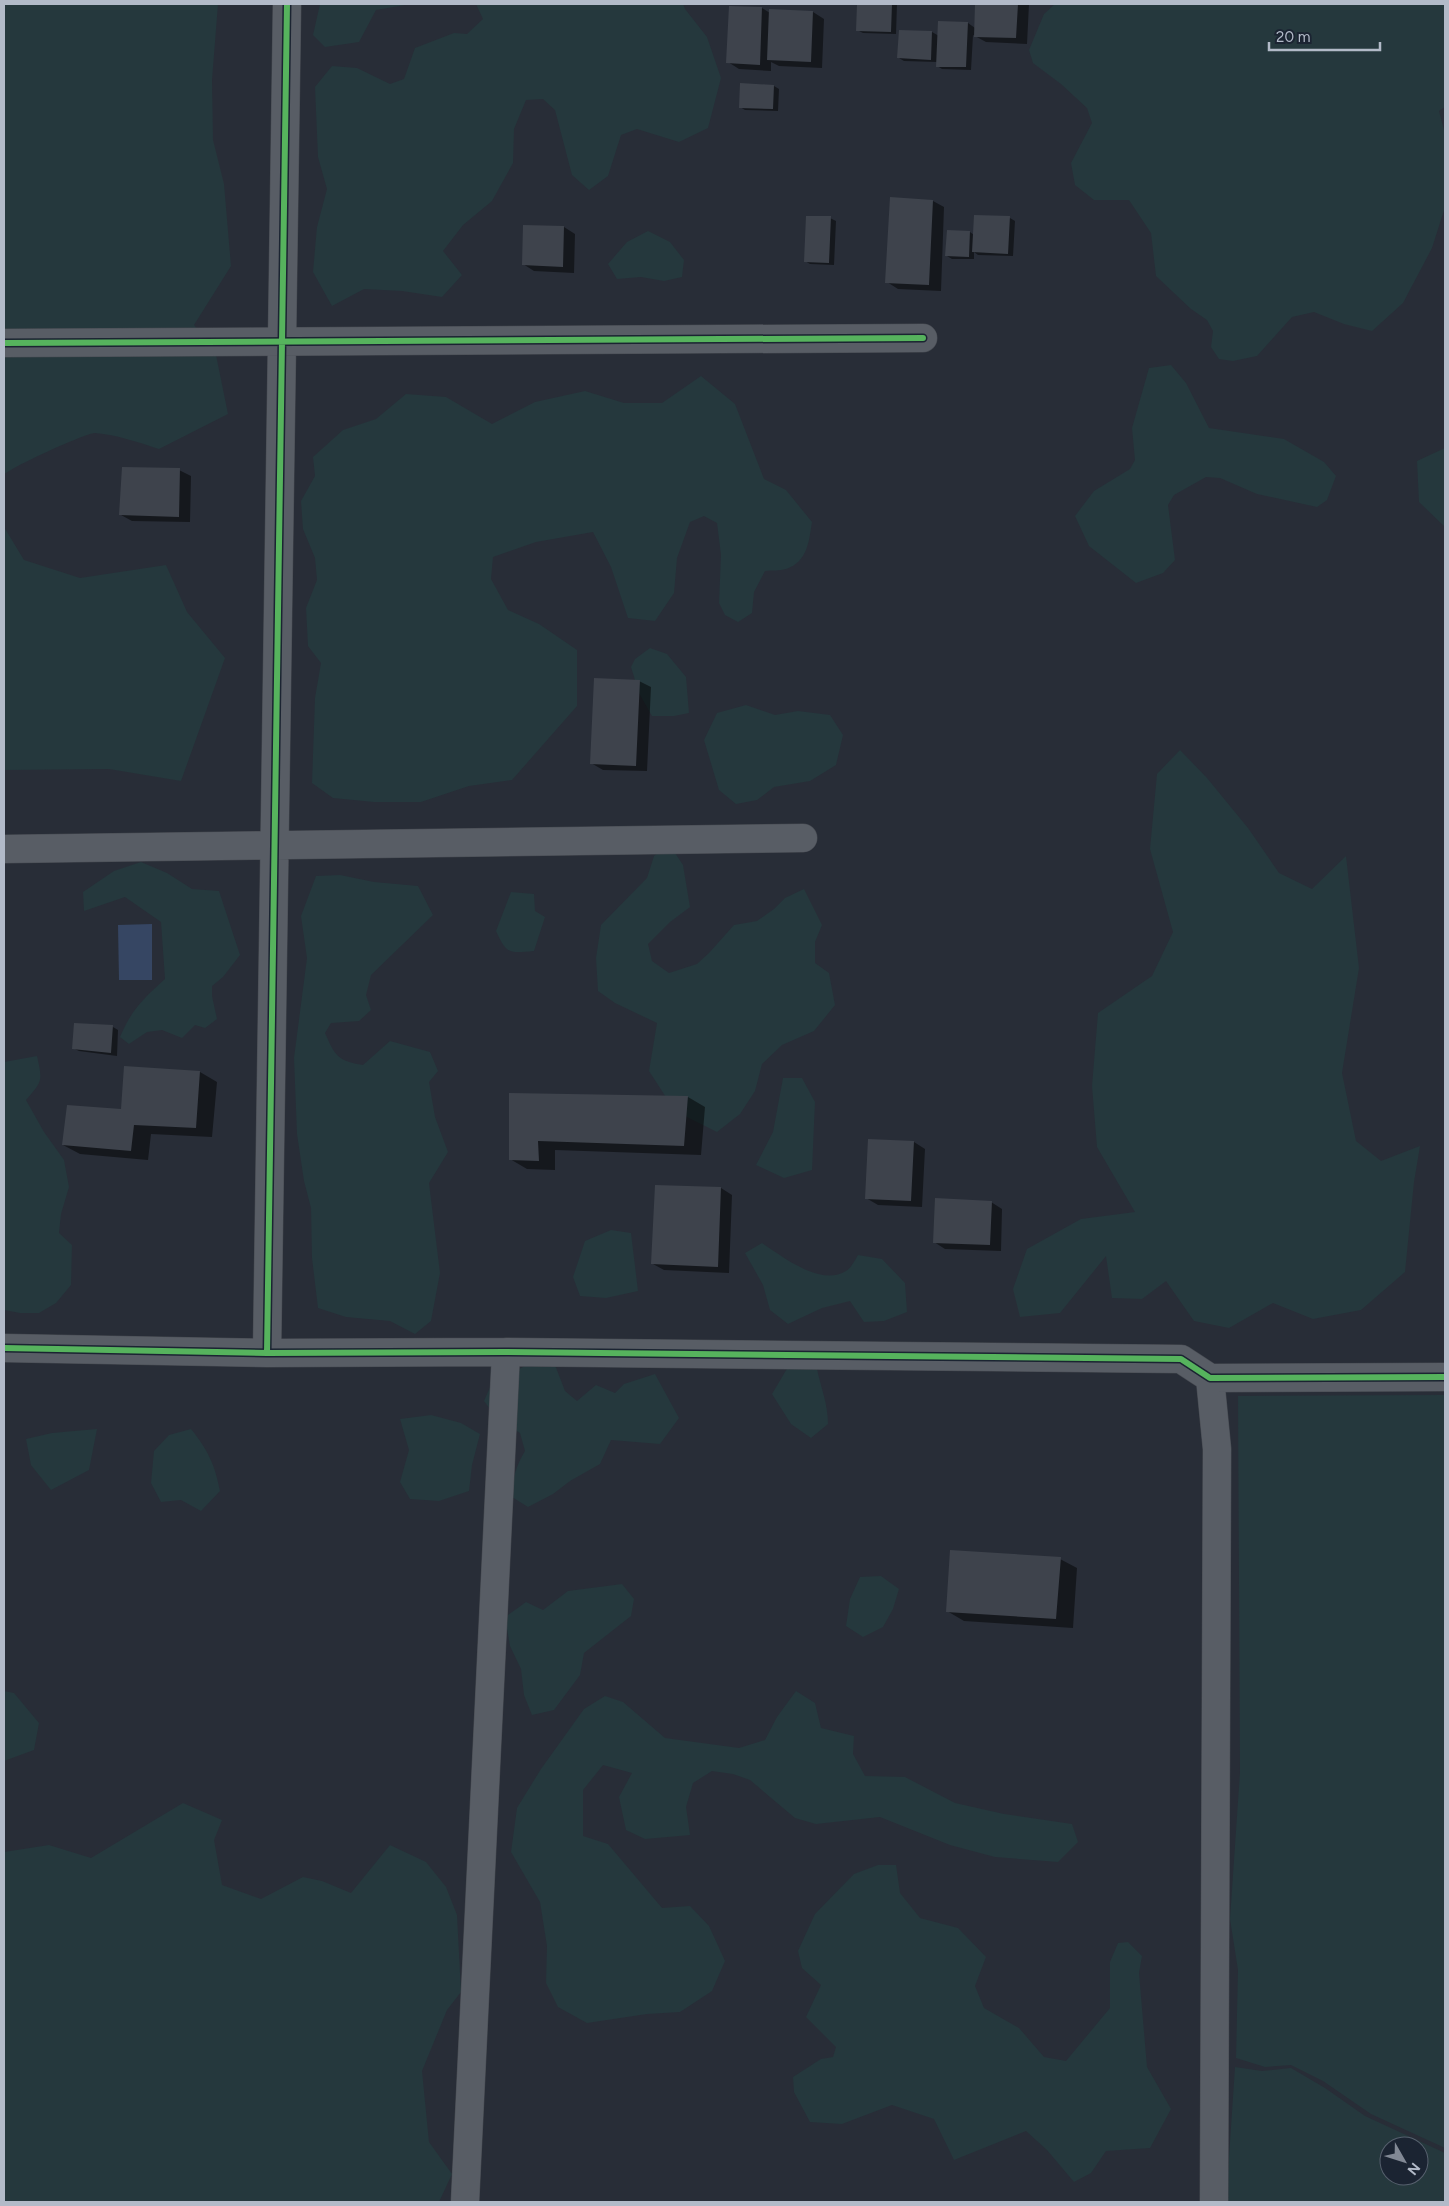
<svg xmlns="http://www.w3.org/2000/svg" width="1449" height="2206" viewBox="0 0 1449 2206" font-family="Figtree,sans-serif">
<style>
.green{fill:#25383d;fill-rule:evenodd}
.water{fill:#364663}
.shadow{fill:#0007}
.building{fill:#3e434c}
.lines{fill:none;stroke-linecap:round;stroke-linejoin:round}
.street-casing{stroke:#464a51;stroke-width:29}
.street{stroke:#585d65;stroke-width:28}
.cycleway-casing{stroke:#1b2432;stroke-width:9}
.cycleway{stroke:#56b35d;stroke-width:6}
</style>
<rect width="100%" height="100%" fill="#282d37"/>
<!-- green -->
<path class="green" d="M4,4H218L212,80L213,140L224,184L231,266L194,325L215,350L228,414L159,449C138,442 117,435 95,433C86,433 9,468 4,475Z
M320,4H411L376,10L359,42L325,47L313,35Z
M476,4H683L685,9L707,37L721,78L708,128L679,142L637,129L621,135L608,176L589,190L572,175L555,110L543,99L526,100L514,129L513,163L492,201L463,225L443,251L462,275L442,297L402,291L364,289L332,306L313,272L317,227L327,189L318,157L315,87L332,66L357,68L390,84L404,79L415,48L454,33L467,34L483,19Z
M1055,4H1445V107L1439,111L1445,134V207L1432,248L1403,303L1372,331L1344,324L1314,312L1292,317L1257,356L1233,361L1219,359L1211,347L1213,331L1207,320L1191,309L1156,276L1151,233L1129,200H1094L1075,185L1071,163L1092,123L1087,108L1061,84L1033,63L1029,50L1044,14Z
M648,231L670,242L684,260L682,277L664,281L641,277L617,279L608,264L627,242Z
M1171,365L1186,383L1209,428L1284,439L1324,462L1336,476L1327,500L1317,507L1257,494L1220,478L1206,477L1174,495L1168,505L1175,560L1163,573L1136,583L1089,546L1075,516L1094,491L1130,469L1135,460L1132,428L1149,368Z
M701,376L735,404L764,479L786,490L812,522C809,540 808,562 786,569C780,571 771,570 765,571L754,592L752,613L738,622L725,615L719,603L721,555L717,523L704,516L690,522L677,558L674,593L655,621L628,618L611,567L593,532L536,542L493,557L491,579L508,610L539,624L577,650V706L512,780L469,786L421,802H374L333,798L312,783L315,698L321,663L308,646L306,608L317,580L315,558L303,529L301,501L315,476L313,457L343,430L376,419L406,394L446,397L492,424L535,402L585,391L624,403H662Z
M1445,448V527L1419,502L1417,461Z
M4,527L24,560L80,578L166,565L187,612L225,658L181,781L109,769L4,770Z
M650,648L667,654L686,677L689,713L674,716H652L639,693L631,667L635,659Z
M746,705L775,715L798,711L830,715L843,735L836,765L810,781L774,787L757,800L736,804L719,790L704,740L717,713Z
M1180,750L1207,778L1248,828L1279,873L1312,889L1346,856L1359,968L1342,1073L1356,1141L1381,1161L1420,1146L1414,1182L1405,1272L1361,1310L1313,1319L1273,1303L1229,1328L1194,1321L1166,1281L1142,1299L1112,1298L1106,1256L1060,1313L1020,1317L1013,1289L1027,1249L1081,1219L1135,1212L1097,1147L1092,1086L1098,1013L1152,976L1173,932L1150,849L1157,774Z
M669,844L683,865L690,907L670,922L648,944L652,961L669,973L697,964L709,953L734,925L757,921L774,909L785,898L804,889L822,925L815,942V963L829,973L835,1005L814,1031L782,1045L762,1064L755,1091L740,1114L717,1132L675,1111L649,1071L657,1023L615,1003L598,991L596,958L601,925L647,878L654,856Z
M141,862L167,873L192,889L219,891L240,955L223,977L212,986V996L217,1019L205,1028L195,1025L182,1038L162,1030L147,1032L129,1044L120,1037C132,1009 143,999 165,979L161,922L125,897L84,911L83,892L114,871Z
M340,875L374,882L418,886L433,915L371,975L366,995L371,1010L359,1021L331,1023L325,1033C335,1056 338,1061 363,1065L390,1041L430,1052L438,1071L429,1082L435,1117L448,1152L429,1183L440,1273L431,1321L415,1334L390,1321L346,1317L318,1308L312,1258L311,1208L304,1181L297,1134L294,1058L307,958L301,916L316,876Z
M511,892L534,894L535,911L545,917L534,951C509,953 507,955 496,931Z
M37,1056C43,1082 42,1081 26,1100L44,1132L64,1160L69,1187L61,1214L59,1233L72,1245L71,1285L56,1303L39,1313H20L4,1310V1062Z
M783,1078H802L815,1102L812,1170L784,1178L756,1165L773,1132Z
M611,1230L631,1233L638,1291L606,1298L580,1296L573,1277L585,1241Z
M762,1243C783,1257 821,1287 846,1271C851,1268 855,1260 858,1255L882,1259L905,1283L907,1312L884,1321L864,1322L850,1301L822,1308L788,1324L770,1310L763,1285L745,1253Z
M555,1365L565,1391L577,1401L596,1385L615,1393L624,1384L655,1374L679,1418L660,1444L611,1440L600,1464L570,1481L553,1494L528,1507L512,1497C512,1479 516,1466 525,1451L520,1433L496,1417L484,1401L492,1383L525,1366Z
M788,1367L817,1369C821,1388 828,1404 828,1424L811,1438L791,1424L772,1394Z
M1445,1395V2148L1371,2114L1323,2081L1291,2065L1265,2067L1236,2058L1238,1970L1230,1919L1240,1772L1238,1396Z
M431,1415L461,1423L480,1434L472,1465L469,1491L439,1501L410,1499L400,1482L409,1450L400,1419Z
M97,1429L89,1470L51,1490L31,1465L26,1439L52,1433Z
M191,1429C208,1450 215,1465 220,1491L201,1511L181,1500L161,1502L151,1483L154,1451L169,1435Z
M881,1576L899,1589L893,1609L883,1627L863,1637L846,1626L850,1599L860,1577Z
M622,1584L634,1599L631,1616L584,1653L580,1675L554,1710L532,1715L524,1695L521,1669L510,1646L506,1623L508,1615L526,1602L543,1610L568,1591Z
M4,1691L14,1693L39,1723L34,1750L4,1761Z
M796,1691L815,1703L821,1728L854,1736L853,1754L865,1776L905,1777L955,1803L1004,1814L1072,1824L1078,1842L1058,1862L995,1857L950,1845L880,1817L816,1824L795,1818L750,1780L733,1774L712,1771L693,1783L686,1807L690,1835L645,1839L626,1830L619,1797L632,1773L603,1765L583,1790V1836L608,1844L662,1908L690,1906L709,1926L725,1961L712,1991L680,2012L647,2014L587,2023L558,2007L546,1983L547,1946L540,1902L511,1852L517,1808L541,1769L584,1709L605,1696L623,1702L665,1738L739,1748L765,1740L777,1717Z
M183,1803L222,1820L214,1840L222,1885L261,1899L303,1877L322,1881L351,1893L390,1845L426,1862L446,1887L457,1915L461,1992L447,2010L422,2071L429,2142L452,2174L439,2202H4V1852L49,1845L91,1858Z
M878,1865H896L900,1893L920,1918L958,1928L986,1957L975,1986L984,2008L1019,2028L1044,2057L1066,2061L1110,2008V1962L1118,1943L1128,1942L1142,1956L1139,1973L1147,2067L1171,2109L1150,2148L1106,2151L1091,2173L1074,2182L1047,2150L1026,2131L954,2160L934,2119L892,2105L842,2124L810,2122L794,2092L793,2077L821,2059L833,2057L836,2047L806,2017L821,1985L802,1968L798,1951L815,1914L854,1874Z
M1235,2067L1262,2071L1291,2068L1325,2088L1365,2116L1445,2153V2202H1226ZM1389,2146H1419V2176H1389Z"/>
<!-- water -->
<path class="water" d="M152,924V980H119L118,925Z"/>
<!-- shadow -->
<path class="shadow" d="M859,4H897L896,34L863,33L857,30Z
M977,4H1029L1027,44L986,42L973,35L971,70L942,69L937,66V62L904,61L899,58L932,32L939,36L968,23L975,28Z
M731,7L762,8L770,13V10L813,12L824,19L822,68L779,66L771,62V71L739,69L728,62Z
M774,86L779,89L778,111L745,110L740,107Z
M933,201L944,207L941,291L898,289L887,282Z
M830,218L836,221L834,265L810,264L805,261Z
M1010,218L1015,221L1013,256L978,255L974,252V259H952L947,256L970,232L974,235Z
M564,227L575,234L574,273L534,271L523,264Z
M179,470L191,476L190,522L132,521L121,515Z
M639,681L651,687L647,771L603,770L591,763Z
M75,1024L113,1027L118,1030L117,1056L79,1051L73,1048Z
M125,1068L200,1072L217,1082L212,1137L151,1134L148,1160L80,1154L63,1145L122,1110Z
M511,1094L688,1097L705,1107L701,1155L555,1150V1170L527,1169L510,1159Z
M914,1142L925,1149L922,1207L878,1205L866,1198Z
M721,1188L732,1195L729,1273L664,1270L653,1264Z
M991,1202L1002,1209L1001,1251L945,1249L934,1242Z
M1060,1559L1077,1568L1073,1628L964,1621L947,1611Z"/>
<!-- building -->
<path class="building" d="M857,4H892L891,32L856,31Z
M975,4H1018L1016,38L974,37Z
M729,6L762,7L760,65L726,63Z
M769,9L813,11L811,62L767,60Z
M938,21L968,22L966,67H936Z
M899,30L932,31L931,60L897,58Z
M740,83L774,85L773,109L739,108Z
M890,197L933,200L929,285L885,283Z
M974,215L1010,216L1008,254L972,252Z
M806,216H831L829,263L804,262Z
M523,225L564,226L563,267L522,265Z
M947,230L970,231L969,257L945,256Z
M122,467L180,468L179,517L119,515Z
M594,678L640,680L636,766L590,764Z
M74,1023L113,1025L111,1053L72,1049Z
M124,1066L200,1071L196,1128L134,1125L131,1151L62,1145L67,1105L121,1109Z
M509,1093L688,1096L684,1146L538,1141L539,1161L509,1160Z
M868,1139L914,1141L911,1201L865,1199Z
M655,1185L721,1187L718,1267L651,1264Z
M935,1198L992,1201L990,1245L933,1243Z
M950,1550L1061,1557L1056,1619L946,1612Z"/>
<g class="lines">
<defs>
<path id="street" d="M4,343L923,338
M4,849L803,838
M4,1348L267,1353L506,1352L1181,1359L1210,1378L1445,1377
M267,1353L287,4
M1210,1378L1217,1449L1214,2202
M465,2202L506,1352"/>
</defs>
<!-- street casing -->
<use href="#street" class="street-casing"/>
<!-- street -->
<use href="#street" class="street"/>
<defs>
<path id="cycleway" d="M4,343L923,338
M4,1348L267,1353L506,1352L1181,1359L1210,1378L1445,1377
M267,1353L287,4"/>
</defs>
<!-- cycleway casing -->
<use href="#cycleway" class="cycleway-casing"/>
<!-- cycleway -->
<use href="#cycleway" class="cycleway"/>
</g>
<!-- border -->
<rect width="1449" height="2206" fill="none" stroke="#b2bac8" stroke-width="10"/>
<!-- north arrow -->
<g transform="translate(1404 2161) rotate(129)"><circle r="24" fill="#1b2432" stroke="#57606e"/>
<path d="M0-4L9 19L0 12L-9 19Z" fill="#828995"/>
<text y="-8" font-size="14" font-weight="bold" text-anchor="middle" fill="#b2bac8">N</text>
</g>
<!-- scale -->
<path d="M1269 42v8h111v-8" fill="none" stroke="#b2bac8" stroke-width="2.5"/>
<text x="1276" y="42" font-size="15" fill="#b2bac8" stroke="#1b2432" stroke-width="4" paint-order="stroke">20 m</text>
</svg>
